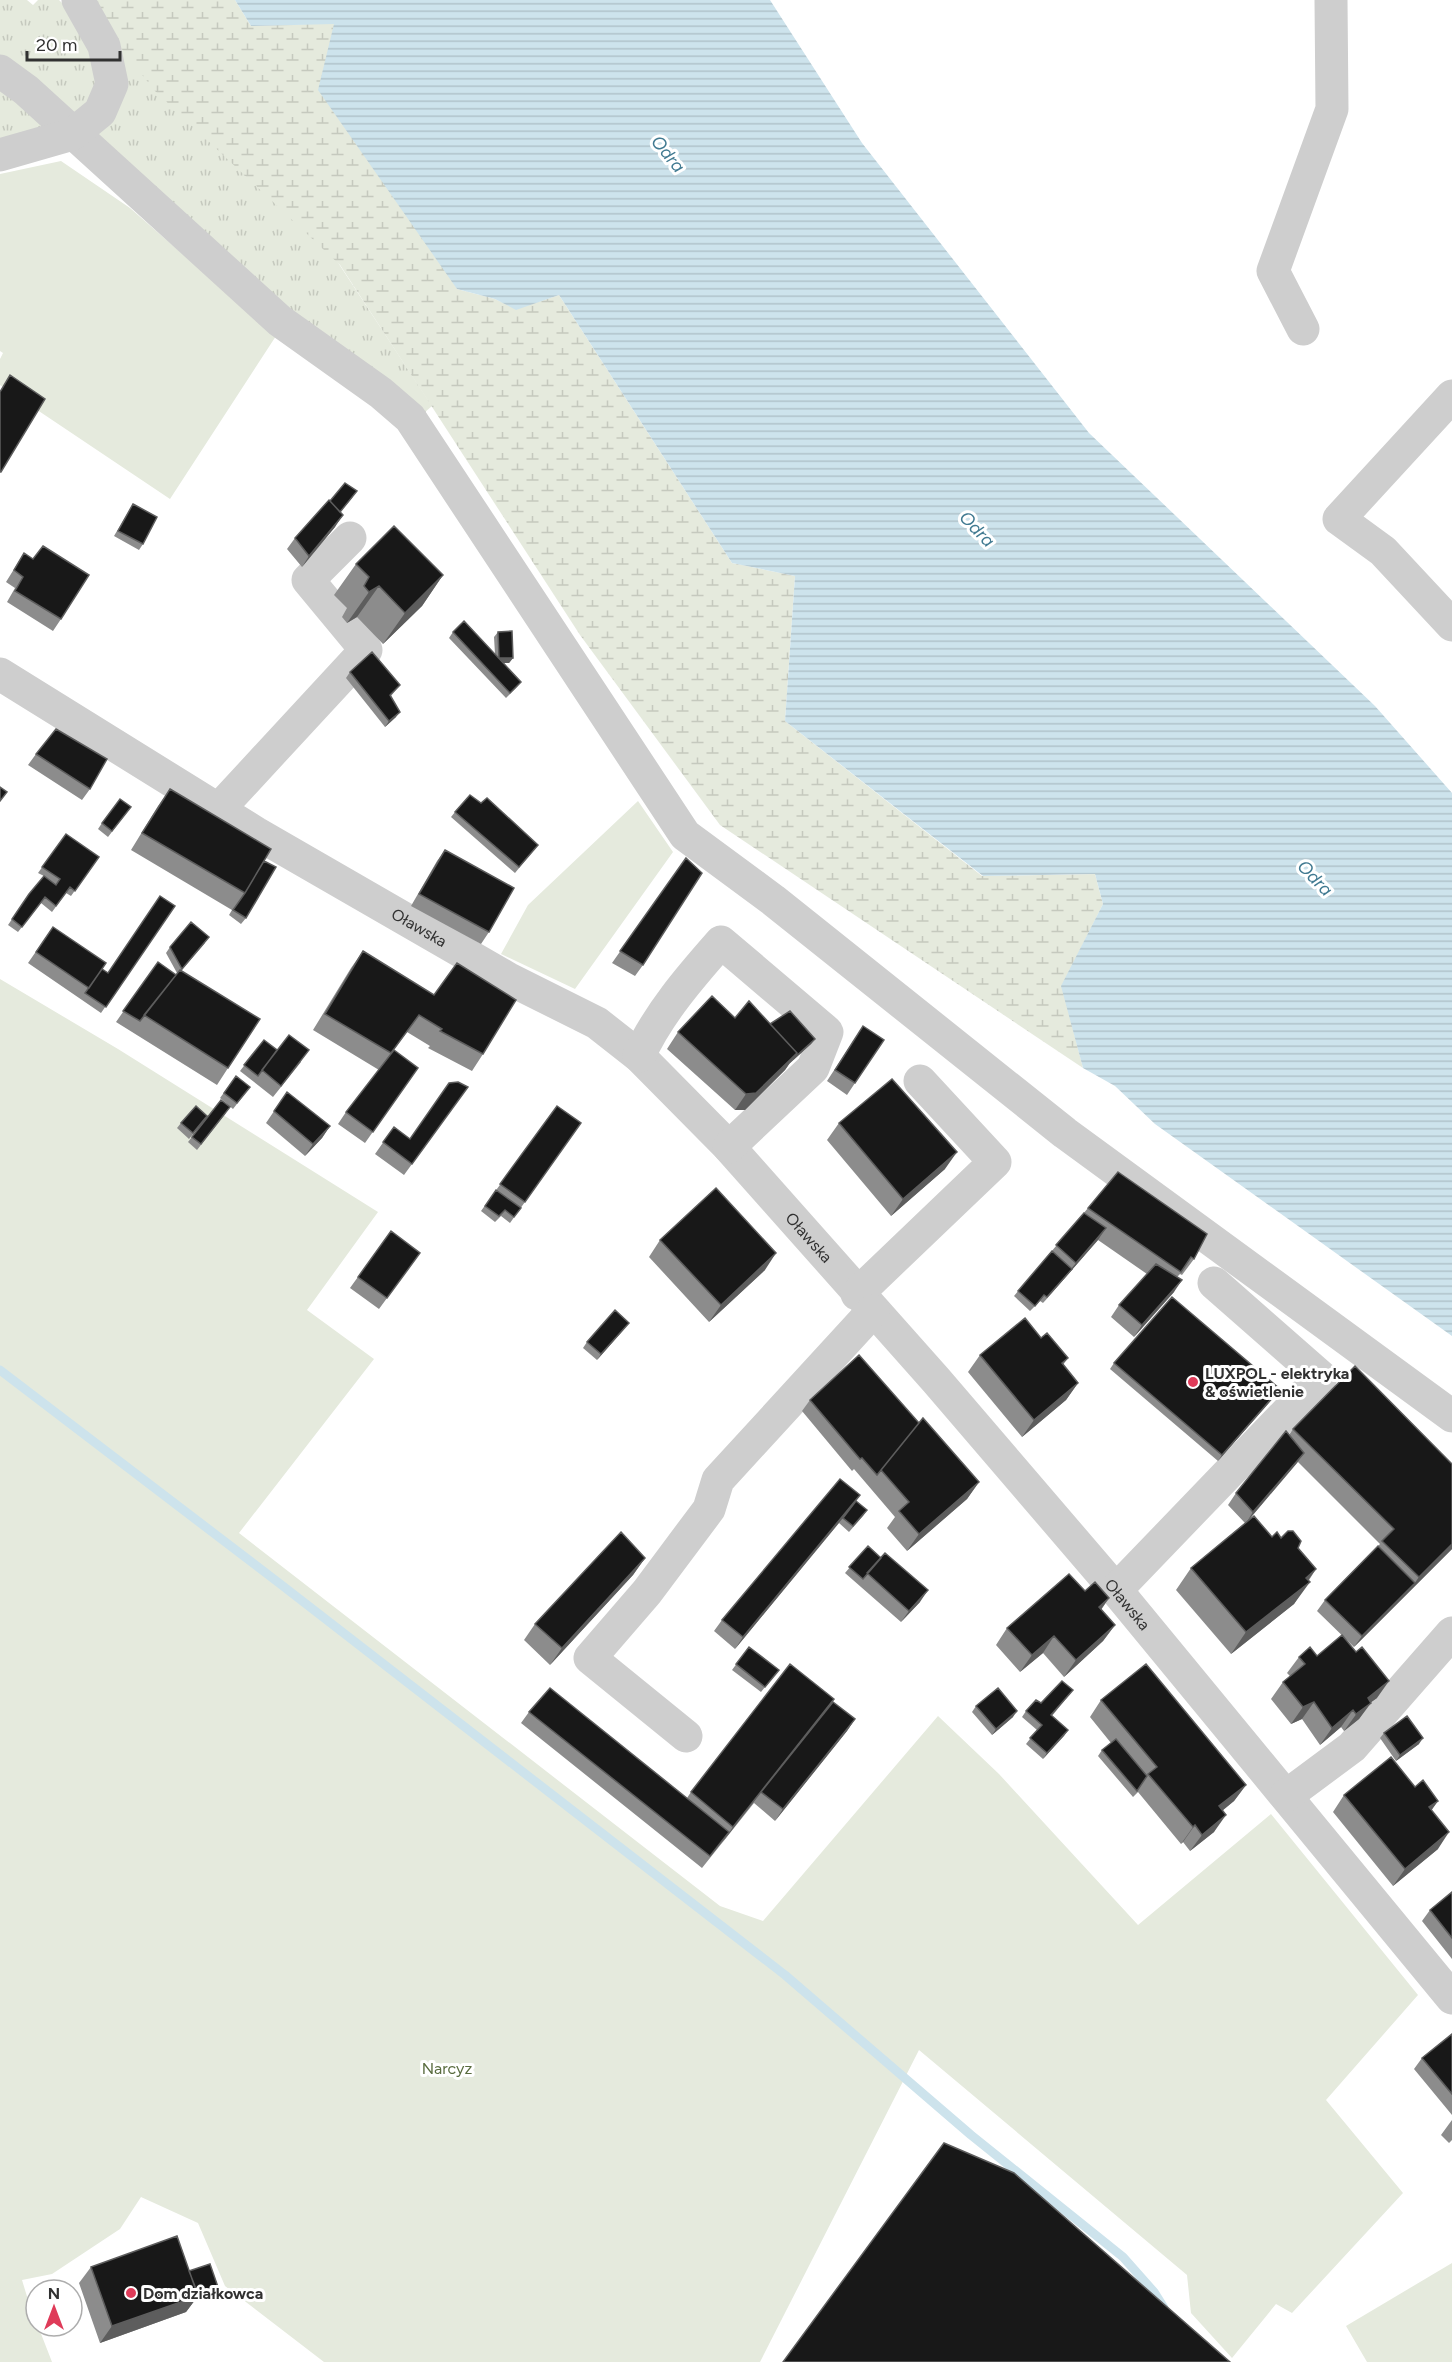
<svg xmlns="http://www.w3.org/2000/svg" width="1452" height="2362" viewBox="0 0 1452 2362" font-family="Figtree,sans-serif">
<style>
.grass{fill:url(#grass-tufts)}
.wetland{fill:url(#wetland-marsh)}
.green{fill:#e5eadd}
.water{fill:url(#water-rules)}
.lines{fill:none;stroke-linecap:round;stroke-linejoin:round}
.stream{stroke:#cde3ec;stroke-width:9}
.minor{stroke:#cecece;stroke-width:33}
.wall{fill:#8c8c8c}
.shaded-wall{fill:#5d5d5d}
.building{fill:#181818;stroke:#5d5d5d;stroke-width:1.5}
.poi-dot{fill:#df3b59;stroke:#fff;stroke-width:2}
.labels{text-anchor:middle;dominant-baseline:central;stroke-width:6;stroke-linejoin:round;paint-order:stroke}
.street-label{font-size:16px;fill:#313131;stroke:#fff}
.poi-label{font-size:16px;font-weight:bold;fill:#313131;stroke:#fff;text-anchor:start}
.park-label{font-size:16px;fill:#596c3f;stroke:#fff}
.water-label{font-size:18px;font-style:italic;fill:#417a91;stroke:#fff}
</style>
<defs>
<pattern id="grass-tufts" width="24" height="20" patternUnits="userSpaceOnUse" patternTransform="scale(1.5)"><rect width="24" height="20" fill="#e5eadd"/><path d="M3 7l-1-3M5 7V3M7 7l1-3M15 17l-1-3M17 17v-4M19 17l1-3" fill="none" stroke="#c5c9be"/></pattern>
<pattern id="wetland-marsh" width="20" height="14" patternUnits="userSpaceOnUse" patternTransform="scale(1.5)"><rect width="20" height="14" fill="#e5eadd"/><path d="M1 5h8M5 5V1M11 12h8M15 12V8" fill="none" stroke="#c5c9be"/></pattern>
<pattern id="water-rules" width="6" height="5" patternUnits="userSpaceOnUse" patternTransform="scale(1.5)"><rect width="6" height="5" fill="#cde3ec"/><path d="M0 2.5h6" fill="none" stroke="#b0c3cb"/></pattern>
</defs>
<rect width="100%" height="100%" fill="#fff"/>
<!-- grass -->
<path class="grass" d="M0,0H27L33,5L38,0H59L80,21L97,51V100L70,120L0,62Z
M107,29L337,261L432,406L424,413L281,307L96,137Z
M0,81L61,131L0,149Z"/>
<!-- wetland -->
<path class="wetland" d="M83,0H235L251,26L334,23L457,289L495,299L516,309L559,295L732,563L795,576L785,721L982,876L1095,874L1103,904L1062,986L1083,1068L720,825L580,635L340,265L155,91Z"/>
<!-- green -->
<path class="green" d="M61,161L130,208L276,336L170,499L0,385V359L3,353L0,351V174Z
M638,801L673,852L575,989L501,954L528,905Z
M0,979L118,1049L378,1212L307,1310L374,1359L239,1533L720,1906L763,1921L938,1716L999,1774L1138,1925L1271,1814L1418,1995L1326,2100L1403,2193L1292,2313L1276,2304L1232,2358L1191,2313L1187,2275L919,2050L760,2362H324L225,2286L198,2223L141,2197L120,2229L52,2274L22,2280L36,2326H38L52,2362H0Z
M1452,2263V2362H1367L1346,2326Z"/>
<!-- water -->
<path class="water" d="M235,0H770L862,143L1089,433L1375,706L1452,793V1336L1155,1124L1115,1086L1083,1068L1061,986L1103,904L1095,874L983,876L785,721L795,576L732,563L559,295L516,310L495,299L457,289L318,90L334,24L251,26Z"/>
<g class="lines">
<!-- stream -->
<path class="stream" d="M0,1370L279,1583L785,1975L971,2135L1123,2257L1154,2292L1164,2308"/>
<!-- minor -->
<g class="minor">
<path d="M0,71L26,90L280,321L381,393L410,418L685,835L773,900L1065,1133L1452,1416"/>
<path d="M0,155L73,134L100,112L112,84L104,46L78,0"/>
<path d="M1303,329L1273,271L1332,109L1331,0"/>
<path d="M1452,396L1339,519L1383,551L1452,625"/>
<path id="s1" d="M0,674L256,833L509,979L597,1023L639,1056L729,1147L936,1380L1116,1590L1452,1998"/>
<path d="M218,810L366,650L308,580L350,538"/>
<path d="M639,1056C658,1014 691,976 721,942L827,1032L813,1068L729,1147"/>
<path d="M857,1294L995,1162L920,1081"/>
<path d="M1116,1590L1321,1377L1214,1283"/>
<path d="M686,1736L590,1658L647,1592L709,1509L718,1480L873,1311"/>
<path d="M1286,1796L1352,1747L1452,1633"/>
</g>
</g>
<!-- wall -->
<path class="wall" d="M353,497L340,512L335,527L302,567L287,549L295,538Z
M133,504L143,544L139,550L114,536Z
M24,553L61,619L53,631L7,602L15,588L6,582Z
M356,564L443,575L422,606L383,644L357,617L347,623L342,617L347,608L334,595Z
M453,632L495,654L494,637L498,632L513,658L509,663H504L521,682L517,687L506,698L449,638Z
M350,672L400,685L391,696L396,717L385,727L346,678Z
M36,754L90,789L82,800L28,765Z
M170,789L264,861L246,918L241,924L229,915L232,910L131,850L158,806Z
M131,807L108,837L98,829L102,823Z
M455,812L538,845L515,873L451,817Z
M66,834L99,857L71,896L66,893L52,912L41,903L18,932L8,925L29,894L44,876L38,873Z
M445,850L489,932L481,944L411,906L437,861Z
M686,858L643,965L635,976L612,963Z
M175,906L101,1013L28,963L53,927L102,969L108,973Z
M205,943L181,971L228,1068L217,1085L116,1022L158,962L176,975L177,973L166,953L170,947Z
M363,951L483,1054L472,1071L428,1048L430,1046L407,1032L379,1070L313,1030L351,968Z
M735,1018L770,1024L815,1039L811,1044L789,1064L785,1070L745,1110H735L667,1049L678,1032Z
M863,1026L855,1083L847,1095L827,1081Z
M264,1040L277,1050L301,1062L273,1097L240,1071Z
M418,1068L365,1143L338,1124L346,1112Z
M236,1076L250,1087L233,1109L220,1098Z
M468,1087L404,1175L375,1154L394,1127L410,1139Z
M287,1092L330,1126L322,1138L305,1156L266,1123Z
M557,1106L581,1123L510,1223L501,1216L495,1222L481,1211Z
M226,1113L197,1150L188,1142L192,1137Z
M203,1122L189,1139L177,1128L181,1123Z
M839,1123L945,1169L891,1216L827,1140Z
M1088,1208L1194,1259L1182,1275L1180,1274L1177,1277L1174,1292L1134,1337L1111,1317L1119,1305L1147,1274L1098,1240L1043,1303L1040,1301L1030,1311L1014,1296Z
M391,1231L420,1253L379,1309L350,1288Z
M660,1240L765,1270L709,1322L649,1257Z
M625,1328L597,1360L583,1348L587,1342Z
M1041,1338L1068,1358L1063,1365L1078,1383L1066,1400L1022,1437L968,1372L980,1355Z
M1114,1363L1280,1389L1218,1461L1110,1369Z
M810,1400L919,1423L979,1482L967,1499L907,1551L887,1528L895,1517L854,1469L852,1471L802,1411Z
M1293,1429L1452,1464V1549L1354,1647L1317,1611L1325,1600L1380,1544L1298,1462L1247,1522L1272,1537L1281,1538L1298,1548L1316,1569L1294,1604L1231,1654L1176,1590L1191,1568L1245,1523L1228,1505L1236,1493L1289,1435Z
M856,1501L867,1510L863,1516L849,1532L839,1523L735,1649L714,1631L722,1620Z
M868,1546L920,1602L901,1622L845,1573Z
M645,1558L633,1575L550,1665L524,1640L535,1624Z
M1085,1591L1109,1598L1101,1610L1115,1625L1103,1641L1064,1677L1043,1653L1020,1672L996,1645L1007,1628Z
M749,1647L779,1670L761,1692L732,1670Z
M1317,1656L1377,1698L1371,1702L1359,1719L1344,1731L1341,1727L1320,1745L1302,1719L1291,1724L1271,1699L1283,1682L1290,1676L1287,1673L1299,1657Z
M1073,1690L1052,1716L1068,1730L1043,1759L1026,1744L1037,1730L1022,1717L1026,1711L1041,1703Z
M1101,1700L1246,1785L1234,1801L1222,1811L1214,1832L1190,1851L1183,1842L1181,1844L1138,1792L1133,1797L1098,1756L1102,1750L1111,1743L1090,1717Z
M832,1703L855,1719L847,1731L775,1821L754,1803L702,1868L521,1723L529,1712L687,1798L691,1792Z
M976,1706L1013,1717L992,1735L972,1712Z
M1384,1733L1419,1744L1396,1761L1380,1738Z
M1415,1787L1438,1801L1431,1810L1438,1849L1393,1886L1333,1812L1344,1795Z
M1452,1892V1959L1422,1921L1430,1910Z
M1452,2034V2115L1414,2069L1422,2058Z
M1452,2120V2140L1449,2143L1441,2135L1449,2124Z
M91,2267L189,2271L214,2293L195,2300L186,2312L100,2343L79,2283Z"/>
<!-- shaded-wall -->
<path class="shaded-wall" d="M343,515L335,527L302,567L309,556Z
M443,575L422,606L383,644L405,613Z
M379,586L357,617L347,623L369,592Z
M499,658H513L509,663H495Z
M400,712L396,717L385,727L389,721Z
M815,1039L811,1044L789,1064L793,1059Z
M797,1053L785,1070L745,1110H735L746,1094Z
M330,1126L322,1138L305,1156L313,1144Z
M957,1152L945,1169L891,1216L903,1199Z
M1106,1228L1098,1240L1043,1303L1076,1263Z
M776,1253L765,1270L709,1322L721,1305Z
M1182,1280L1174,1292L1134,1337L1142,1325Z
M629,1323L625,1328L597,1360L601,1354Z
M1078,1383L1066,1400L1022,1437L1034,1420Z
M1280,1389L1276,1395L1218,1461L1222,1455Z
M1304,1453L1296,1464L1246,1523L1253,1512Z
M979,1482L967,1499L907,1551L919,1534Z
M860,1495L852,1507L735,1649L743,1637Z
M1452,1544V1549L1407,1594L1419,1577Z
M645,1558L633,1575L550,1665L562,1648Z
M1316,1569L1304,1586L1310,1582L1294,1604L1231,1654L1246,1632Z
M1415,1583L1407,1594L1354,1647L1362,1636Z
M928,1590L920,1602L901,1622L909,1611Z
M1109,1598L1097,1615L1099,1607Z
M1115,1625L1103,1641L1064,1677L1076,1660Z
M1054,1636L1043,1653L1020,1672L1032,1655Z
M1389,1681L1377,1698L1370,1703H1371L1359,1719L1344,1731L1368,1698Z
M834,1699L761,1792L722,1843L733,1827Z
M1314,1702L1302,1719L1291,1724L1303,1707Z
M1353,1710L1341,1727L1320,1745L1332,1728Z
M1017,1711L1013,1717L992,1735L996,1729Z
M855,1719L847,1731L775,1821L783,1809Z
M1068,1730L1064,1736L1043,1759L1047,1753Z
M1423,1738L1419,1744L1396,1761L1400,1755Z
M1246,1785L1234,1801L1207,1823L1219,1806Z
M1438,1801L1426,1818L1429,1807Z
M1226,1815L1214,1832L1190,1851L1202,1835Z
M1195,1825L1183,1842L1181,1844L1193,1827Z
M1449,1832L1438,1849L1393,1886L1405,1869Z
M218,2287L214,2293L195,2300L186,2312L100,2343L112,2326Z"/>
<!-- building -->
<path class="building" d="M10,375L45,399L1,472H0V392Z
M345,483L357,491L340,512L330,501Z
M329,500L343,515L309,556L295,538Z
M133,504L157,517L143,544L118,531Z
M394,526L443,575L405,613L379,586L369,592L364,586L369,577L356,564Z
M43,546L89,575L61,619L15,591L23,577L14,570L24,553L33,559Z
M464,621L521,682L510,693L453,632Z
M512,631L513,658H499L498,632Z
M372,652L400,685L390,695L400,712L389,721L350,672Z
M56,729L107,759L90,789L36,754Z
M0,787L7,792L0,801Z
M170,789L271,849L245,893L142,833Z
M470,795L481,803L487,798L538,845L519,867L455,812Z
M120,799L131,807L112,831L102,823Z
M66,834L99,857L75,891L70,887L56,906L45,897L22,927L12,919L29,894L44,876L56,885L60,879L42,867Z
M445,850L514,888L489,932L419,894Z
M686,858L702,873L643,965L620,951Z
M264,861L276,867L246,918L233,910L245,893Z
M160,896L175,906L106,1007L85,993L102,969L108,973Z
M191,922L209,937L182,969L170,947Z
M53,927L106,963L89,988L36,952Z
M363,951L434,995L457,963L516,1000L483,1054L440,1031L442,1029L419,1015L391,1053L325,1014Z
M158,962L176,975L140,1021L123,1011Z
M180,970L260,1019L228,1068L144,1015Z
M712,996L735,1018L749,1001L797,1053L756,1093L746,1094L678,1032Z
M790,1011L815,1039L793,1059L797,1053L770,1024Z
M863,1026L884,1040L855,1083L835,1070Z
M289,1035L309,1050L281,1086L262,1070Z
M264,1040L277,1050L258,1076L244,1065Z
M394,1050L418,1068L373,1132L346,1112Z
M236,1076L250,1087L237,1103L224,1093Z
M892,1079L957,1152L903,1199L839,1123Z
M458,1082L468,1087L412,1164L383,1142L394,1127L410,1139L449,1083Z
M287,1092L330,1126L313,1144L274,1111Z
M221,1100L230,1107L201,1144L192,1137Z
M196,1106L207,1116L193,1133L181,1123Z
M557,1106L581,1123L525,1202L500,1184Z
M1118,1172L1207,1234L1194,1259L1191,1257L1181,1272L1088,1208Z
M716,1188L776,1253L721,1305L660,1240Z
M496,1190L521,1208L514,1217L505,1210L499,1216L485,1206Z
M1084,1213L1106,1228L1076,1263L1056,1245Z
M391,1231L420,1253L387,1298L358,1277Z
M1052,1251L1072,1269L1047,1297L1044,1295L1035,1306L1018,1291Z
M1156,1264L1182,1280L1142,1325L1119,1305Z
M1172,1297L1280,1389L1222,1455L1114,1363Z
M615,1310L629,1323L601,1354L587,1342Z
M1025,1318L1041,1338L1047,1333L1068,1358L1062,1363L1078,1383L1034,1420L980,1355Z
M859,1355L919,1423L877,1475L862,1458L860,1459L810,1400Z
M1355,1366L1452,1464V1544L1419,1577L1382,1541L1394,1529L1293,1429Z
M923,1418L979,1482L919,1534L899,1511L909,1502L881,1470Z
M1286,1431L1304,1453L1253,1512L1236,1493Z
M840,1479L860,1495L743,1637L722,1620Z
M856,1501L867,1510L853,1526L843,1518Z
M1254,1516L1272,1537L1277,1532L1281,1538L1288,1531H1293L1301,1541L1298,1548L1316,1569L1306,1578L1310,1582L1246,1632L1191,1568Z
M621,1532L645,1558L562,1648L535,1624Z
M868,1546L881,1558L863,1579L849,1567Z
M1378,1546L1415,1583L1362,1636L1325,1600Z
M885,1553L928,1590L909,1611L867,1573Z
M1069,1574L1085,1591L1095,1582L1109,1598L1099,1607L1115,1625L1076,1660L1054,1636L1032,1655L1007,1628Z
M1342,1635L1356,1652L1362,1647L1389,1681L1368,1698L1371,1703L1356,1714L1353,1710L1332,1728L1314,1702L1303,1707L1283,1682L1305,1664L1299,1657L1310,1647L1317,1656Z
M749,1647L779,1670L765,1687L736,1664Z
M790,1664L834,1699L733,1827L691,1792Z
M1146,1664L1246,1785L1219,1806L1226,1815L1202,1835L1195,1825L1193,1827L1148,1774L1157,1767L1101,1700Z
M1062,1681L1073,1690L1051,1715L1068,1730L1047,1753L1030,1738L1042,1725L1026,1711L1036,1700L1041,1703Z
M550,1688L729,1832L710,1856L529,1712Z
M998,1688L1017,1711L996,1729L976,1706Z
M833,1702L855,1719L783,1809L761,1792Z
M1407,1716L1423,1738L1400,1755L1384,1733Z
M1116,1739L1147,1776L1137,1791L1102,1750Z
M1391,1757L1415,1787L1423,1780L1438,1801L1429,1807L1449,1832L1405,1869L1344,1795Z
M1452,1892V1938L1430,1910Z
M1452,2034V2094L1422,2058Z
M944,2143L1014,2173L1230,2362H783Z
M177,2236L198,2296L112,2326L91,2267Z
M210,2264L218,2287L198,2294L189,2271Z"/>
<!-- markers -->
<g class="poi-dot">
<circle cx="1193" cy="1382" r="6"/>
<circle cx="131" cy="2293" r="6"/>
</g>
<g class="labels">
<!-- street labels -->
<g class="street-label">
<text stroke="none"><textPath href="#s1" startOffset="490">Oławska</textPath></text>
<text stroke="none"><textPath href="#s1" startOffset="994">Oławska</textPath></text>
<text stroke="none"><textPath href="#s1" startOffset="1480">Oławska</textPath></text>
</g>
<!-- poi labels -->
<g class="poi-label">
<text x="1205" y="1373">LUXPOL - elektryka<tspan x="1205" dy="18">&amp; oświetlenie</tspan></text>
<text x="143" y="2293">Dom działkowca</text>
</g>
<!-- park labels -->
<g class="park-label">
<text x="447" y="2068">Narcyz</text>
</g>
<!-- water labels -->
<g class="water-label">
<text transform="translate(668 154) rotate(51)">Odra</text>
<text transform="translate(977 529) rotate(46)">Odra</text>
<text transform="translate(1315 878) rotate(46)">Odra</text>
</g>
</g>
<!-- north arrow -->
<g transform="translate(54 2308)"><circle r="28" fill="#ffffff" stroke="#adadad" stroke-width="1.5"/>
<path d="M0-4.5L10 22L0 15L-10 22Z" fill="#df3b59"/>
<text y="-9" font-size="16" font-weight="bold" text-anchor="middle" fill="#313131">N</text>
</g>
<!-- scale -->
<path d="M27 51v9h93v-9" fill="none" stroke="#313131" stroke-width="3"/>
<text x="36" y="51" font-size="18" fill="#313131" stroke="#ffffff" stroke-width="4.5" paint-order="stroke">20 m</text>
</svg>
